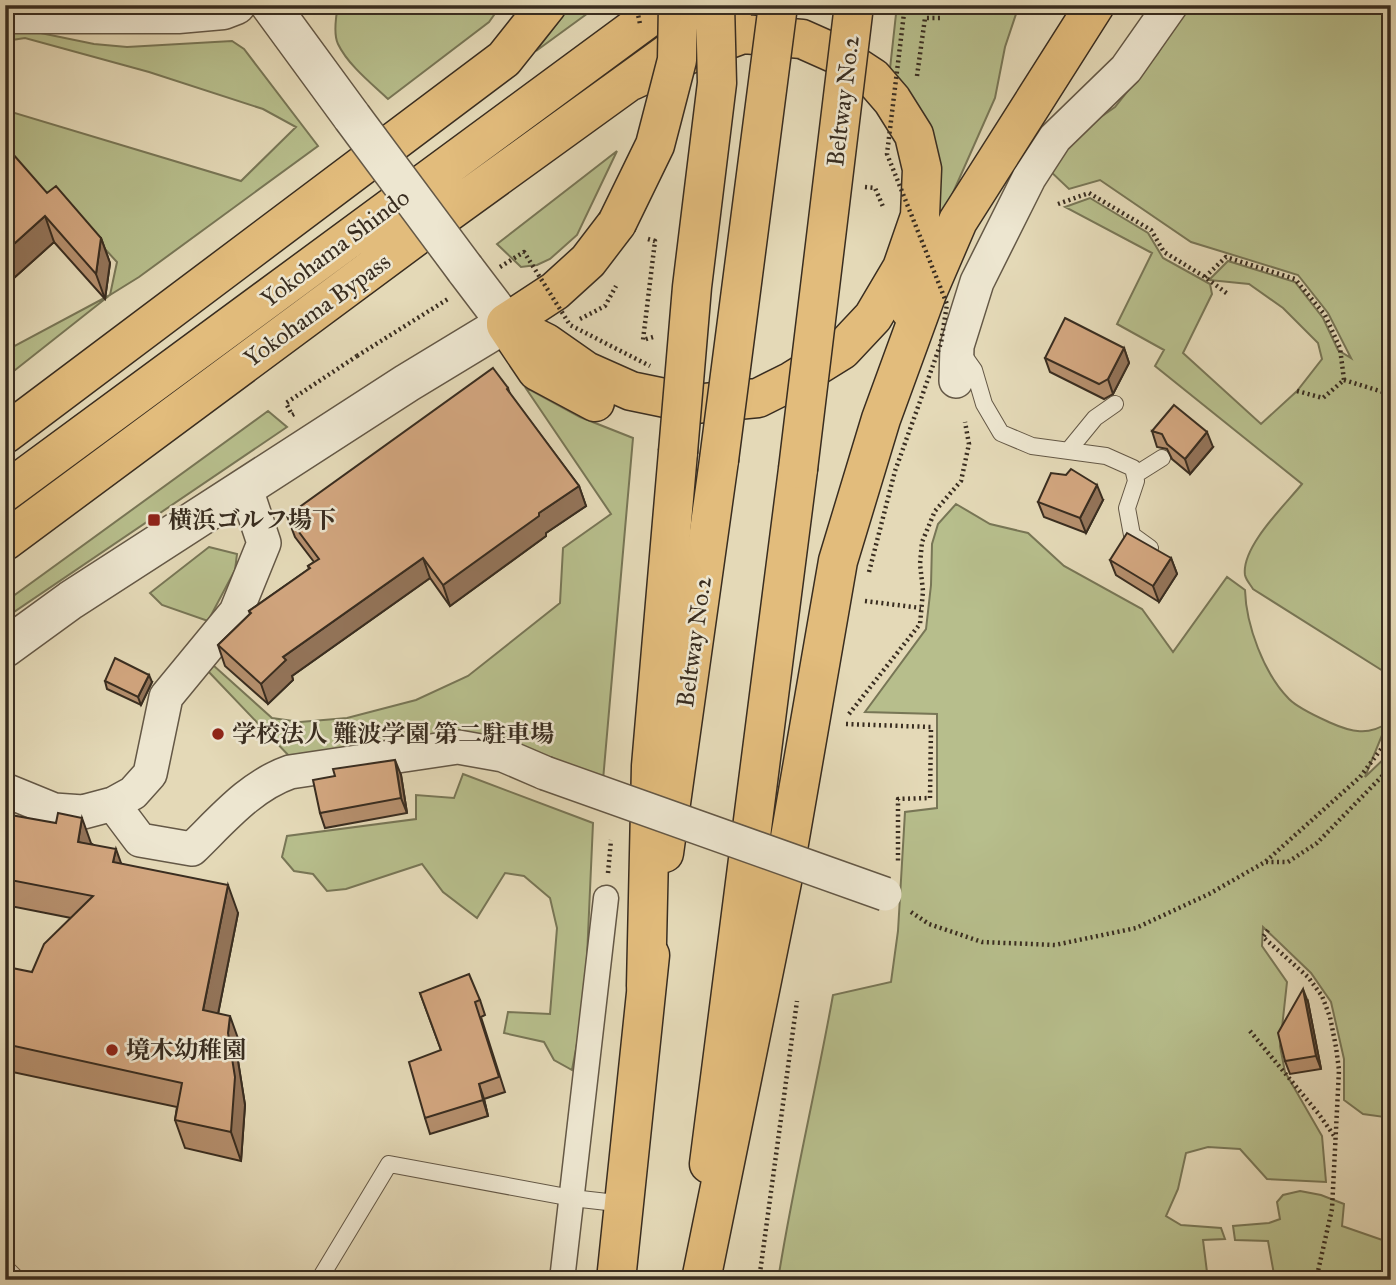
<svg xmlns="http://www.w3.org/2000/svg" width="1396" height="1285" viewBox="0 0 1396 1285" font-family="'IM FELL Great Primer','Noto Serif JP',serif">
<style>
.green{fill:#b7be8c;stroke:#787656;stroke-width:2}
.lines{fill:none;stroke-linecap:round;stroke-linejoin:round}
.service-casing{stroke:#645846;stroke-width:18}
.pedestrian-casing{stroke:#645846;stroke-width:27}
.minor-casing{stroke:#645846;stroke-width:36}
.tertiary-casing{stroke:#645846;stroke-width:41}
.primary-casing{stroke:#392d20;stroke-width:41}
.trunk-casing{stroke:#392d20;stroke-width:41}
.path{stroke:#392d20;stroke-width:4.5;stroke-dasharray:2 3.5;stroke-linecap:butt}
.service{stroke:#ede6d0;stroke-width:16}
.pedestrian{stroke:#ede6d0;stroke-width:24}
.minor{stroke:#ede6d0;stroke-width:33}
.tertiary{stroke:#ede6d0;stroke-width:38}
.primary{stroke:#e2bc7c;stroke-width:38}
.trunk{stroke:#e2bc7c;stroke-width:38}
.minor-bridge-casing{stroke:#645846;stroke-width:36;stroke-linecap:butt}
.tertiary-bridge-casing{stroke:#645846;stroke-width:41;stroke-linecap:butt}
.primary-bridge-casing{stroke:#392d20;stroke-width:41;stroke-linecap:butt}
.trunk-bridge-casing{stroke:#392d20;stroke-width:41;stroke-linecap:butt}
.path-bridge{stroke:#392d20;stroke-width:4.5;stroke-dasharray:2 3.5;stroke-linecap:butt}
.minor-bridge{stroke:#ede6d0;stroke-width:33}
.tertiary-bridge{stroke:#ede6d0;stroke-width:38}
.primary-bridge{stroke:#e2bc7c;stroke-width:38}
.trunk-bridge{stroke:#e2bc7c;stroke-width:38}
.wall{fill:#b58f6d;stroke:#392d20;stroke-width:2}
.shaded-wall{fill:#937459;stroke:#392d20;stroke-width:2}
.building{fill:#d2a67f;stroke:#392d20;stroke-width:2}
.poi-dot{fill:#8f2418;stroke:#ede6d0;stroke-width:2.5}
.labels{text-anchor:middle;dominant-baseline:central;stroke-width:5;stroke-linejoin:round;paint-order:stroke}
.street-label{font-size:24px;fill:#392d20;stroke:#ede6d0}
.poi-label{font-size:24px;font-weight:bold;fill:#392d20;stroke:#ede6d0;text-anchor:start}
</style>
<rect width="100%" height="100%" fill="#e4d9b7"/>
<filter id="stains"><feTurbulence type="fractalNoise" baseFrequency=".00286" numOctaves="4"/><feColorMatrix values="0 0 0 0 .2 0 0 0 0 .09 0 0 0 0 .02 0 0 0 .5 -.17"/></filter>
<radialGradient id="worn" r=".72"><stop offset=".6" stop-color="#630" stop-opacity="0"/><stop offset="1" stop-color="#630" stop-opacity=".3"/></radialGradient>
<!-- green -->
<path class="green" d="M338,5H501L489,22L388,99C372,84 348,65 338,44C333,34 336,16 338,5Z
M571,5H599L536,51Z
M897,5H1019L1005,47L995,98L944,213L930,209L888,87Z
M1186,5H1391V676L1253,589C1250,584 1246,580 1245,575C1241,547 1285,505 1302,484L1155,366L1164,350L1117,324L1152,253L1065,207L1090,198L1148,233L1163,258L1210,284L1212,294L1183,353L1261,424L1297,391L1322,359L1318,343L1283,308L1249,284L1209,280L1228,261L1295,282L1323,318L1338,350L1351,358L1328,313L1298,275L1191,242L1100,180L1069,189L1049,170L1075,135L1115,107L1158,53Z
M26,30L94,44L127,47L232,41L244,49L318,146L139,277L110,295L5,378V351L110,295L117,262L68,209L59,216L5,159V110L241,181L296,127L263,109L149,72L25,38L5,41V33Z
M617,151L577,235L550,259L537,265L521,267L497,244Z
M525,387L580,417L633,438L603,780L505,744L291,758L207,670L213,665L272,718L300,722L347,718L416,700L468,676L560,603L563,548L611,514Z
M268,411L287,427L5,618V602Z
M956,504L990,524L1028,533L1064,566L1142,609L1173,652L1227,577L1245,590C1246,625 1264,674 1289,699C1299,709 1318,717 1331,723C1351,732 1369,736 1387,723L1365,777L1391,752V1083L1384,1117L1363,1114L1344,1100V1059L1331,1002L1311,973L1263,927L1262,946L1287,982L1280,1046L1285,1072L1322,1136L1326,1182L1267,1179L1240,1149L1208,1147L1186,1153L1178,1189L1166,1216L1181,1225L1221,1228L1225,1239L1203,1240L1208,1280H778C793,1184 816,1090 833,995L891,982L898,931L905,812L937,808V714L865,712L926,629L931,585L932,544L938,524Z
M209,547L237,554L235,570L208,621L162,605L150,593Z
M463,774L593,823L585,1002L572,1070L554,1060L544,1042L504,1033L508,1012L550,1014L557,928L550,898L524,876L505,873L477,918L443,892L422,864L346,889L327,891L313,874L294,871L282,857L287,836L416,819V795L454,798Z
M1300,1191L1321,1195L1344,1204L1342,1226L1391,1243V1280H1275L1268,1241L1235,1240L1233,1226L1269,1223L1280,1219L1277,1202L1283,1195Z"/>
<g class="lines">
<defs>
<path id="service" d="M962,353L974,370L984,404L1001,433L1032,446L1106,456L1133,468L1136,481L1127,508L1132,535L1150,548
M1068,451L1095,418L1115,404
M1135,475L1162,458
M5,1267L18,1280
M319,1280L389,1164L572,1198L625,1204"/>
<path id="pedestrian" d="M562,1280L606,898"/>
<path id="minor" d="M956,381L957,346L977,282L1029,178L1055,138L1126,69L1171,5
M5,790L54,810L83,812L113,804L133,793L150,774L166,697L236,612L264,543L246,489
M113,804L140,840L192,849C222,820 250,786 290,772L458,747L503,755L545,773"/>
<path id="tertiary" d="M270,5L352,117
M5,14H178L223,10L236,5
M5,648L71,600L407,383L506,323L465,269"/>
<path id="primary" d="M664,853L719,460
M709,1164L798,469
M616,1280L650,955"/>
<path id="trunk" d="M910,310L927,293L958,221L1095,5
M506,323L546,343L586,371L631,391L694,404L758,398L792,381L842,350L873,317L902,268L920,216L922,169L914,135L892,100L873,78L838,55L802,39L743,34L694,52L631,81
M506,323L555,291L588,261L617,223
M506,325L537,371L595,402
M5,434L504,59L547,5
M5,492L666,5
M5,541L450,211L735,5
M646,986L651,766L678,452
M701,1280L784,872L838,561L881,419L927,293"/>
</defs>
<!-- service casing -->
<use href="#service" class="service-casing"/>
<!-- pedestrian casing -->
<use href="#pedestrian" class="pedestrian-casing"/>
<!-- minor casing -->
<use href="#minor" class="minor-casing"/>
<!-- tertiary casing -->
<use href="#tertiary" class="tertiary-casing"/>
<!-- primary casing -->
<use href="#primary" class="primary-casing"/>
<!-- trunk casing -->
<use href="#trunk" class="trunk-casing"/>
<!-- path -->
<path class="path" d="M917,76L925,18H940L942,5
M865,187L875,188L884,209
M1058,204L1089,193L1151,230L1164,252L1205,277L1229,295
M648,239L655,241L643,340L653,337
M1205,277L1226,257L1295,279L1325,315L1340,348L1344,380
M580,319L605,306L616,286
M1344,380L1383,392H1391
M1297,391L1323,398L1344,380
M294,414L292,415L286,403L357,356
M865,601L921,608
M849,714L920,624L923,591L920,564L922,542L935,511L961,481L969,444L965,422
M846,724L931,727L930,798L898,799V863
M1266,862H1288L1317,843L1391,767
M608,873L611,840
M911,912L929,924L982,942L1055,945L1136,928L1209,894L1265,862L1360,777L1391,736
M1268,930L1263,937L1308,977L1322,996L1330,1017L1336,1047L1339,1070L1332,1209L1316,1280
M1250,1031L1318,1113L1335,1137
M759,1280L797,1001"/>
<!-- service -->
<use href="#service" class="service"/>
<!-- pedestrian -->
<use href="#pedestrian" class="pedestrian"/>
<!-- minor -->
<use href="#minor" class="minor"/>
<!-- tertiary -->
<use href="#tertiary" class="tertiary"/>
<!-- primary -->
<use href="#primary" class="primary"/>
<!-- trunk -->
<use href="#trunk" class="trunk"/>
<defs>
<path id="minor-bridge" d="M545,773L885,894"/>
<path id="tertiary-bridge" d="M352,117L465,269"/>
<path id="primary-bridge" d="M719,460L778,5
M798,469L854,5"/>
<path id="trunk-bridge" d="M617,223L655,145L677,60L678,5
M678,452L692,287L717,83L715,5"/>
</defs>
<!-- minor-bridge casing -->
<use href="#minor-bridge" class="minor-bridge-casing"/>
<!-- tertiary-bridge casing -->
<use href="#tertiary-bridge" class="tertiary-bridge-casing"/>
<!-- primary-bridge casing -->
<use href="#primary-bridge" class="primary-bridge-casing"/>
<!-- trunk-bridge casing -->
<use href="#trunk-bridge" class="trunk-bridge-casing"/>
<!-- path-bridge -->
<path class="path-bridge" d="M636,5L640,24
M500,267L524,252L570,325L650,366
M357,356L448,299
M869,572L895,471L941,343L947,304L887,154L905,5"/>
<!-- minor-bridge -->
<use href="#minor-bridge" class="minor-bridge"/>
<!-- tertiary-bridge -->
<use href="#tertiary-bridge" class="tertiary-bridge"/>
<!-- primary-bridge -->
<use href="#primary-bridge" class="primary-bridge"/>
<!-- trunk-bridge -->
<use href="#trunk-bridge" class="trunk-bridge"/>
</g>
<!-- wall -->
<path class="wall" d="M47,193L101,238L110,263L105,299L54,242L5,286Z
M1124,348L1129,363L1113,394L1104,399L1050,372L1045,358Z
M508,388L510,394L579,486L586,506L546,533V536L450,606L430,578L292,676L293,680L268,704L225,666L218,645L250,614L249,611L309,569L308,566L314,562L295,537L287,516Z
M1152,431L1213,447L1190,474L1172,459L1167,449L1157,447Z
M1103,500L1086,533L1044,517L1038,502Z
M1171,558L1177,574L1159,602L1116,575L1110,560Z
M105,681L152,682L141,705L107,689Z
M401,775L407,813L325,828L320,813Z
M5,814L92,844L122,864L238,913L218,1014L240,1044L238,1061L245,1105L241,1161L185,1148L175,1120L177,1107L8,1071L5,1073V978L10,979L32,972L71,918L5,905Z
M420,993L480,1000L485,1015L481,1017L505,1092L484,1099L488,1116L430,1134L425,1118L441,1050Z
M1308,1002L1321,1069L1290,1074L1285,1061Z"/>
<!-- shaded-wall -->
<path class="shaded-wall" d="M45,216L54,242L5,286V252Z
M101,238L110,263L105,299L96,274Z
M1124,348L1129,363L1113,394L1108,379Z
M1207,432L1213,447L1190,474L1185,459Z
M1097,485L1103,500L1086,533L1080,518Z
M579,486L586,506L546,533V536L450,606L443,585L539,513Z
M423,558L430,578L292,676L293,680L268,704L261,684L283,657Z
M1171,558L1177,574L1159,602L1153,586Z
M149,675L152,682L141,705L138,697Z
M395,760L401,775L407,813L401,798Z
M82,818L92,846L78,842Z
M116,849L126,877L113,862Z
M228,885L238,913L213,1039L203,1010Z
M1303,989L1308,1002L1321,1069L1316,1056Z
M230,1016L240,1044L238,1061L245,1105L241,1161L231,1132L228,1033Z
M479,1084L484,1099L488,1116L483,1100Z"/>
<!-- building -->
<path class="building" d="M5,145L47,193L56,186L101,238L96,274L45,216L5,252Z
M1065,318L1124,348L1108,379L1099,384L1045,358Z
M493,368L508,388L507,389L579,486L539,513V516L443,585L423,558L283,657L286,660L261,684L218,645L251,613L249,611L310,568L308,566L319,559L287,516Z
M1174,405L1207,432L1185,459L1167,444L1162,434L1152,431Z
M1071,469L1097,485L1080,518L1038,502L1051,473L1066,475Z
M1127,533L1171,558L1153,586L1110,560Z
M115,658L149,675L138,697L105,681Z
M395,760L401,798L320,813L313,780L335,776L333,769Z
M58,813L82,818L78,842L116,849L113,862L228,885L203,1010L230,1016L228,1033L235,1077L231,1132L175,1120L182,1083L5,1044V978L10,979L12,968L32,972L44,944L93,896L5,879V814L56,823Z
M469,974L480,1000L475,1002L499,1077L479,1084L483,1100L425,1118L409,1062L441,1050L420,993Z
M1303,989L1316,1056L1285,1061L1278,1033Z"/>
<!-- markers -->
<g class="poi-dot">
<rect x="147" y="513" width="14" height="14" rx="3.5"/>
<circle cx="218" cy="734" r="7"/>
<circle cx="112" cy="1050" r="7"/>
</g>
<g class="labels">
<!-- street labels -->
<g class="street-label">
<text transform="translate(843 101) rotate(-83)">Beltway No.2</text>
<text transform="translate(335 248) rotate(-37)">Yokohama Shindo</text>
<text transform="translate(317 310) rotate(-36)">Yokohama Bypass</text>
<text transform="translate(694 642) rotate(-82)">Beltway No.2</text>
</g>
<!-- poi labels -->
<g class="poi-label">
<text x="168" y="520">横浜ゴルフ場下</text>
<text x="232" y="734">学校法人 難波学園 第二駐車場</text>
<text x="126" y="1050">境木幼稚園</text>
</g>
</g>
<!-- margin -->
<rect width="1396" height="1285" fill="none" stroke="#e4d9b7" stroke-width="28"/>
<rect x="7" y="7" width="1382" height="1271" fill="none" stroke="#392d20" stroke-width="3.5"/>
<rect x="14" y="14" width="1368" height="1257" fill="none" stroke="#392d20" stroke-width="2"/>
<rect width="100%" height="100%" filter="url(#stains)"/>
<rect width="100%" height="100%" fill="url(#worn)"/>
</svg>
